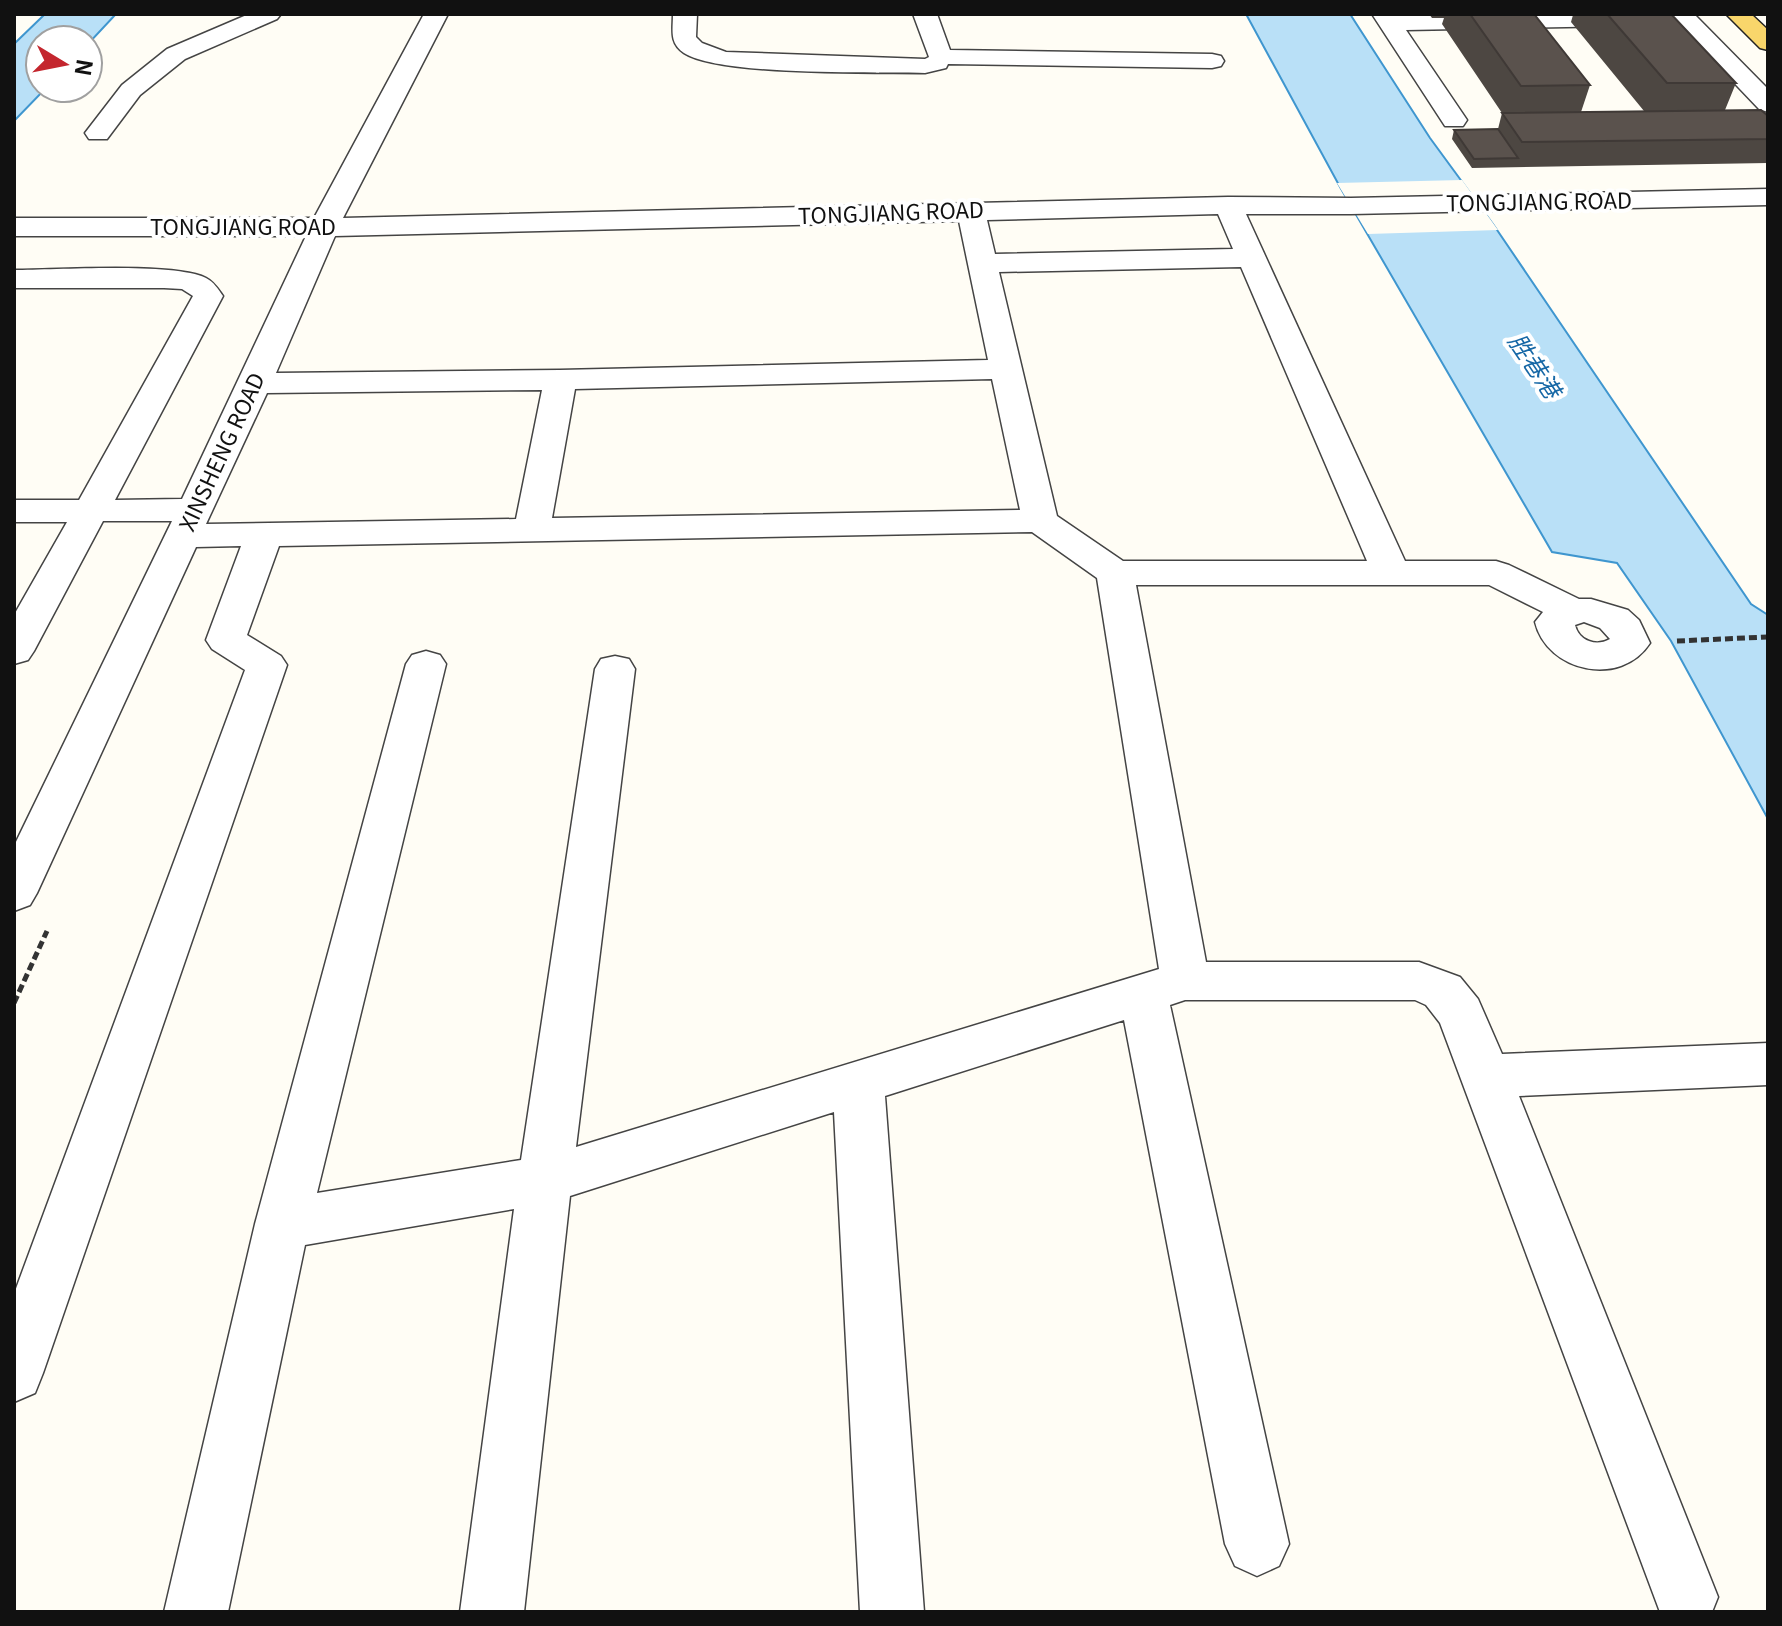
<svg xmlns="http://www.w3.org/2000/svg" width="1782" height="1626" font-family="Georgia,'Noto Sans SC',serif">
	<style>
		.water { fill: #b9e0f7; stroke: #3f96cf; stroke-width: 2 }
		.pier { fill: #fffdf5 }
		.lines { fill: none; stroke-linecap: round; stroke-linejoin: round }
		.minor-casing { stroke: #444; stroke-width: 3 }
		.major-casing { stroke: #222; stroke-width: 3 }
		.path { stroke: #333; stroke-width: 5; stroke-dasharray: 8 4; stroke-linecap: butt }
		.minor { fill: #fff; fill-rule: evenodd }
		.major { fill: #f9d66b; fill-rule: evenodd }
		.wall { fill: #4d4742 }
		.building { fill: #5a524d; stroke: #3f3936; stroke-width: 2 }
		.labels { text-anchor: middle; stroke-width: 8; stroke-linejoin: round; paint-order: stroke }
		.far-street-label { font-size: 22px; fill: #111; stroke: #fff }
		.far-water-label { font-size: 24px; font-style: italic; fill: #1768a6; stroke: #fff }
	</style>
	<rect width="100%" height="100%" fill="#fffdf5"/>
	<path class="water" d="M45 14H116L88 44V40H40V88H46L14 121V44Z
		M1246 14H1350L1430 138 1493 224 1751 604 1768 615V819L1671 641 1617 563 1552 552 1340 187Z"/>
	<path class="pier" d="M1462 180 1498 230 1368 234 1337 183Z"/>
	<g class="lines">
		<g class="minor-casing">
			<path id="minor" d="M249 14H281L277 19 185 59 140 95 107 139H89L85 133 122 85 167 49Z
				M424 14H448L343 218 1228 197 1351 198 1768 189V205L1351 214H1246L1405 561H1496L1509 565 1579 599H1591L1628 610 1639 620 1650 643C1621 688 1547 672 1535 622L1543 612 1489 585H1136L1206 962H1419L1460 977 1478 999 1502 1054 1768 1043V1085L1519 1096 1718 1597 1712 1612H1660L1440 1023 1426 1005 1415 1000H1185L1170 1005 1289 1544 1279 1566 1257 1576 1235 1566 1225 1544 1124 1020 885 1096 924 1612H860L834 1112 570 1196 524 1612H460L514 1209 305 1245 228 1612H164L255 1224 406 664 412 655 426 651 440 655 446 664 317 1193 521 1160 595 669 601 659 615 656 629 659 635 669 576 1147 1159 969 1097 578 1032 532 279 546 247 635 281 656 287 665 43 1373 35 1393 14 1402V1294L245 670 212 649 206 640 241 546 196 547 37 893 30 905 14 911V846L172 521H103L34 651 28 660 14 664V615L67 522H14V500H79L193 296 182 289 164 288H14V270C55 270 174 262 206 278 214 282 218 289 223 296L115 500 182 499 306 236H14V218H314ZM1218 214 1233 249 995 254 987 220ZM959 221 988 360 560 370 276 373 335 236ZM1241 267 1367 561H1123L1057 516 999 272ZM992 379 1020 510 552 518 575 389ZM542 390 516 519 206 524 267 393ZM1584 622 1600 628 1610 639C1596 647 1579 641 1575 625Z
				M673 14H697L696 37 702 43 726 52 925 59 929 57 913 14H937L950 50 1212 54 1221 56 1224 61 1221 66 1212 68 948 64 946 68 925 73C876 72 719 76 684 53 669 43 673 30 673 14Z
				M1372 14H1694L1768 89V112L1759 109 1679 25 1406 30 1467 120 1463 126H1445Z"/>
		</g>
		<g class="major-casing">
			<path id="major" d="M1726 14H1751L1768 30V50L1760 48Z"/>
		</g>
		<path class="path" d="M1677 641 1768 637
			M14 1003 47 931"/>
		<use href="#minor" class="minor"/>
		<use href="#major" class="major"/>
	</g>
	<path class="wall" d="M1429 14H1534L1590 85 1581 112 1644 111 1571 22 1573 15 1564 14H1671L1736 83 1725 110 1768 116V163L1472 168 1452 139 1454 130 1498 129 1502 113 1442 24 1444 18H1432Z"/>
	<path class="building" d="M1470 14H1534L1590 85 1521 86Z
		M1607 14H1671L1736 83H1667Z
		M1761 110 1768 116V139L1522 142 1502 113Z
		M1498 129 1518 158 1474 159 1454 130Z"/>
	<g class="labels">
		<g class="far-street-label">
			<text transform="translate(1539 202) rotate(-1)" y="8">TONGJIANG ROAD</text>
			<text transform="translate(891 213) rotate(-2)" y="8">TONGJIANG ROAD</text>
			<text x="243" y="235">TONGJIANG ROAD</text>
			<text transform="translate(222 452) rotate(-65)" y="8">XINSHENG ROAD</text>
		</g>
		<g class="far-water-label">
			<text transform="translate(1534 366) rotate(56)" y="8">胜巷港</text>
		</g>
	</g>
	<rect width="1782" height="1626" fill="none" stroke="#111111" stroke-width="32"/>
	<g transform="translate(64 64) rotate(100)"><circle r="38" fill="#ffffff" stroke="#a0a0a0" stroke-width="2"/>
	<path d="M0-6L14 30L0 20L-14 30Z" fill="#c4262e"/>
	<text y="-12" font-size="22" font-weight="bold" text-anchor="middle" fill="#111111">N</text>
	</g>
</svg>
